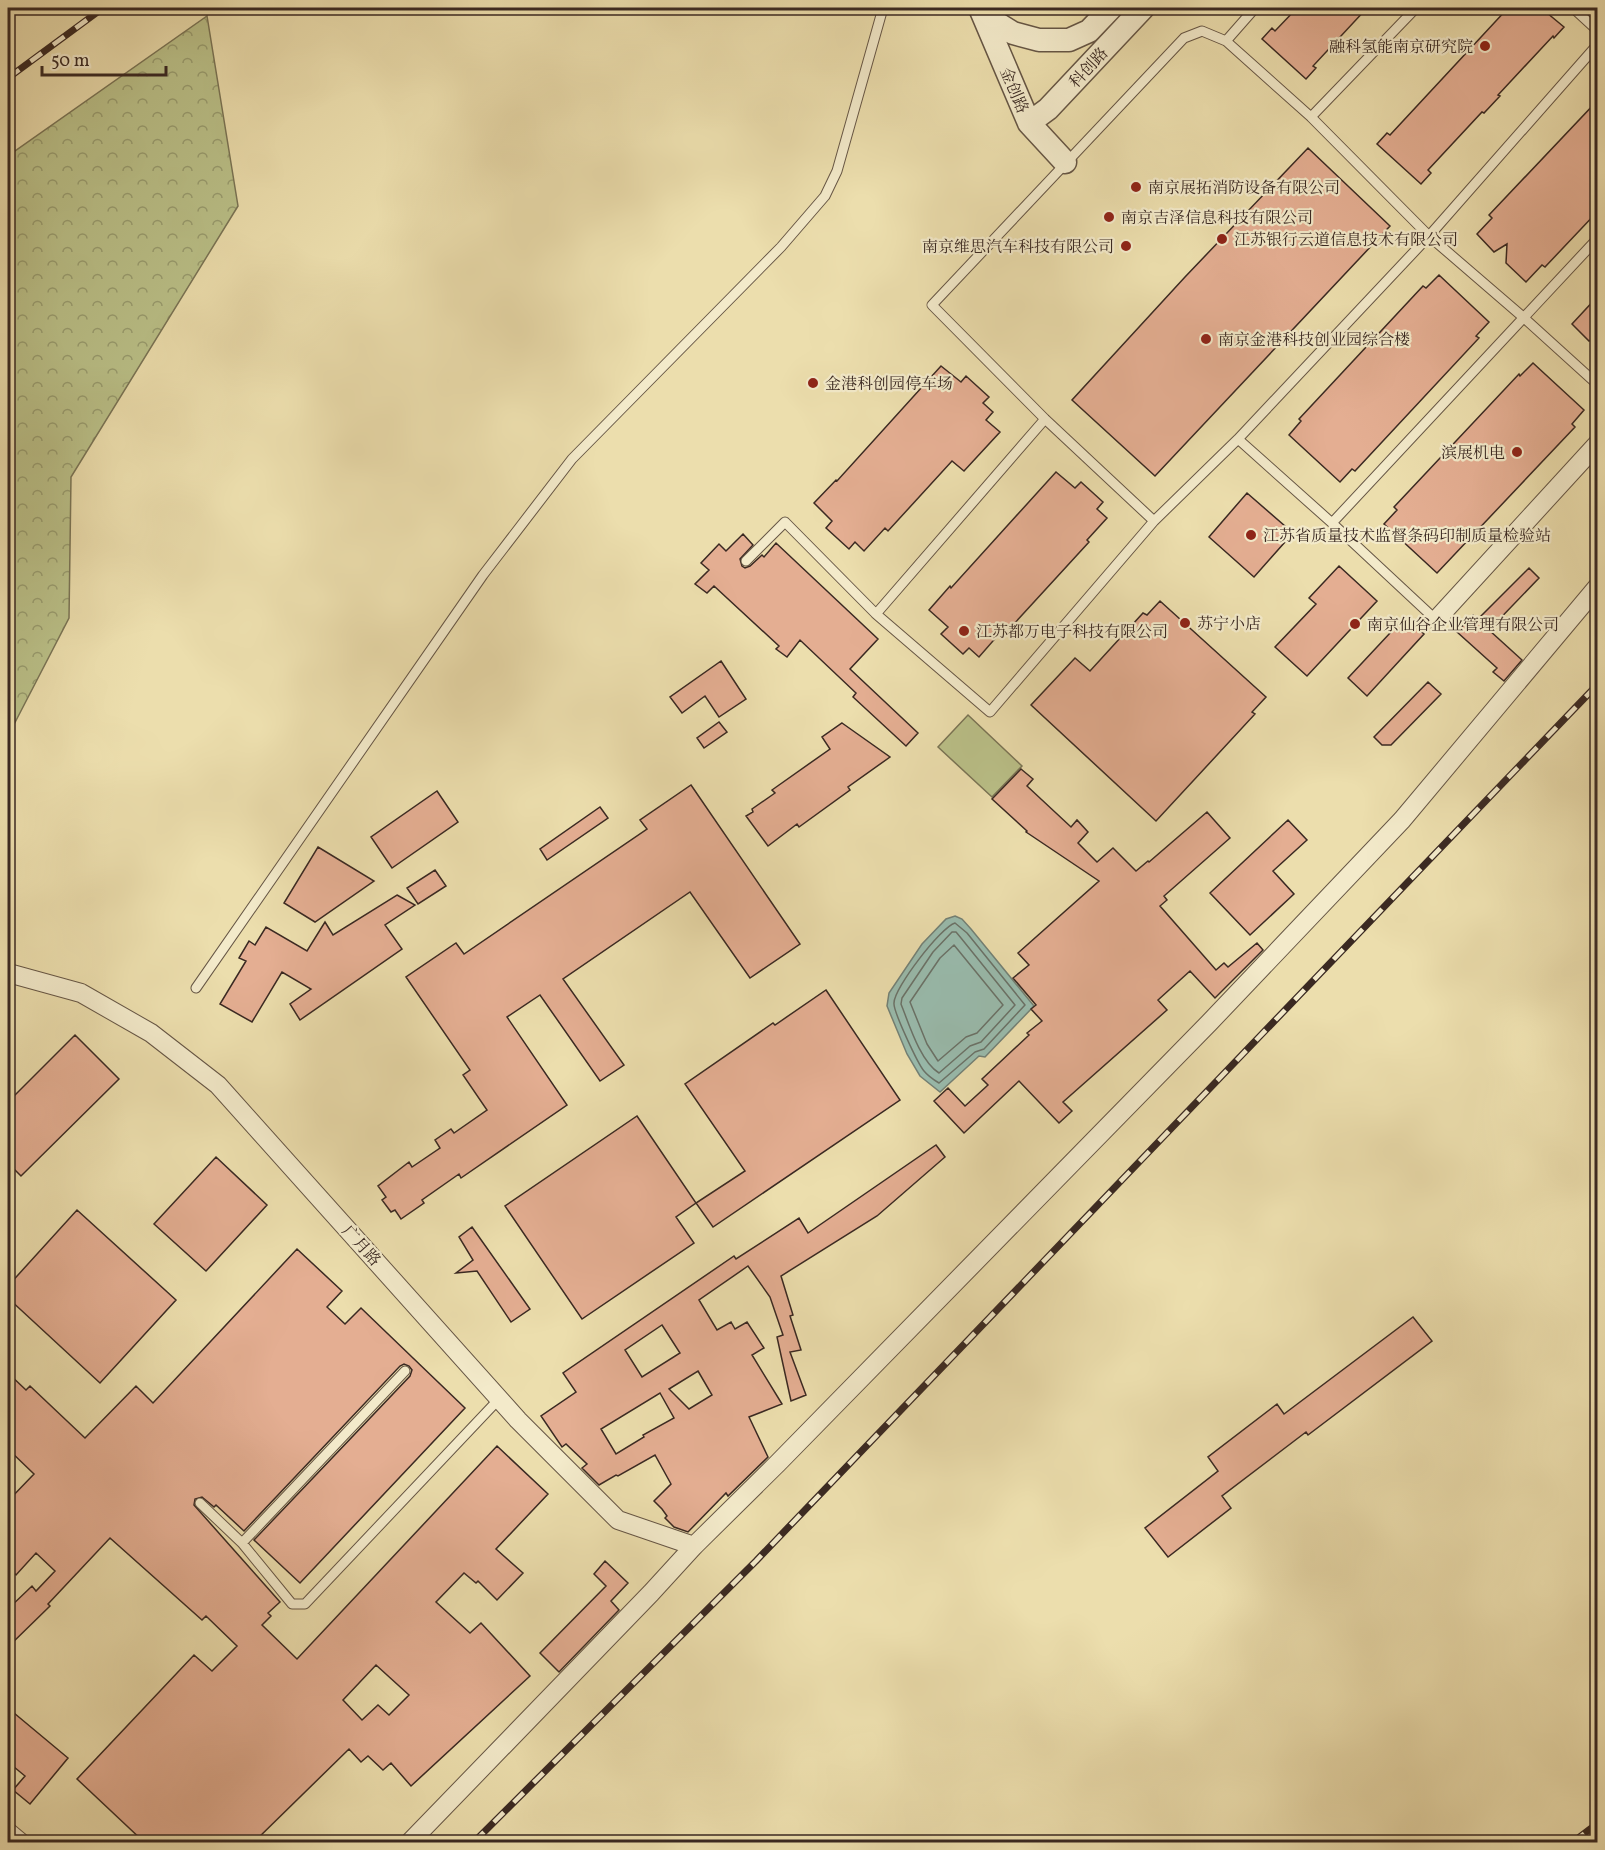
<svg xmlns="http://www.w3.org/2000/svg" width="1605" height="1850" font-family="Vollkorn,'Noto Serif SC',serif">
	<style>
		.forest { fill: url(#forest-crowns); stroke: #7a7455; stroke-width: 1.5 }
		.park { fill: #bac088; stroke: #7a7455; stroke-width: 1.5 }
		.water { fill: #99bcae; stroke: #738176; stroke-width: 1.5 }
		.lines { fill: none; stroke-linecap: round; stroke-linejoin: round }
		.shore { stroke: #6a7268; stroke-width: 1.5 }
		.building { fill: #e4ae92; stroke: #3a2922; stroke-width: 1.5; fill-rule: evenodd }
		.service-casing { stroke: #665645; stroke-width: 11 }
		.minor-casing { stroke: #665645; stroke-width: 20 }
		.tertiary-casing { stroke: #665645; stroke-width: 25 }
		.service { stroke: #f3eaca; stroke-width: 9 }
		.minor { stroke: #f3eaca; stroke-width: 18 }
		.tertiary { stroke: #f3eaca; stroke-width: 22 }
		.rail-casing { stroke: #3a2922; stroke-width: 7 }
		.rail { stroke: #f3eaca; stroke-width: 4.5; stroke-dasharray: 14; stroke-linecap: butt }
		.poi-dot { fill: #8f2418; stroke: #f3eaca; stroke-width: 2 }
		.labels { text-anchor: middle; stroke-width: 4.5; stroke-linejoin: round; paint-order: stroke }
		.poi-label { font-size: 16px; fill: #3a2922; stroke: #f3eaca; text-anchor: start }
		.street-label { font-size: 16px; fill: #3a2922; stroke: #f3eaca }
	</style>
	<defs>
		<pattern id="forest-crowns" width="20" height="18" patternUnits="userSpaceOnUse" patternTransform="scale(1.5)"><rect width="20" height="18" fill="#bac088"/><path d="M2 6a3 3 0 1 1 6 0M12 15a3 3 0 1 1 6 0" fill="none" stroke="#989c6f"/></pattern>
	</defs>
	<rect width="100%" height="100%" fill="#ecdead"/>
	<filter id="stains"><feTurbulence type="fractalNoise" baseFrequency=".00333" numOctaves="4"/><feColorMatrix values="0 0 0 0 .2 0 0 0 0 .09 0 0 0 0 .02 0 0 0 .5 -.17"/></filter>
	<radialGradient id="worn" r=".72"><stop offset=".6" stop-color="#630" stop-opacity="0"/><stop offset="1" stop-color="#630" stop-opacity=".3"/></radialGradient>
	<path class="forest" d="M207 16 238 206 71 477 69 618 8 736V156Z"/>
	<path class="park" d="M968 715 1022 766 992 797 938 747Z"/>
	<path class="water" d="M955 916 962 919 971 929 1034 1006 985 1057 979 1056 940 1092 920 1076 907 1054 887 1006 889 993 922 944 946 919Z"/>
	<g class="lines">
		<path class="shore" d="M955 923 967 933 1025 1005 984 1049 975 1052 939 1083C934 1080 928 1076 924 1071 918 1064 893 1011 894 1003 894 988 941 927 955 923Z
			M952 932H956L961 938 1015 1005 981 1042 970 1046 939 1073C920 1061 909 1024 901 1004L902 998 933 952Z
			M954 945 1003 1005 977 1033 966 1037 938 1061 927 1044 910 1002 940 958Z"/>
	</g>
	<path class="building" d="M1297 8H1367L1313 66 1316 68 1306 79 1262 39 1272 28 1275 31Z
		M1508 8H1541L1564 27 1554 38 1553 36 1498 95 1500 96 1484 113 1482 112 1428 170 1431 173 1421 184 1377 144 1387 133 1390 135Z
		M1598 100V211L1545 267 1542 265 1526 282 1506 263 1507 244 1494 252 1477 234 1492 218 1489 215Z
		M1308 148 1390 226 1155 476 1072 400 1185 277Z
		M1439 275 1489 322 1476 336 1479 338 1355 471 1352 469 1340 482 1289 435 1301 421 1299 419 1423 286 1426 288Z
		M1598 296V346L1591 340 1589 341 1572 324Z
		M1533 363 1584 410 1572 424 1575 427 1437 573 1384 524 1397 510 1394 507 1519 374 1520 376Z
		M941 366 961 382 966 376 989 397 983 403 993 412 986 420 1000 432 964 471 952 461 888 531 885 528 864 551 855 542 849 549 826 528 832 521 814 503 836 480 837 481Z
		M1056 472 1075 488 1081 482 1103 502 1097 509 1107 518 1087 540 1089 542 1002 637 999 634 979 657 969 648 963 654 941 634 948 627 929 610 950 586 951 588Z
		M1247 493 1293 533 1254 577 1209 537Z
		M743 534 753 545 740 559 742 566 745 568 750 566 762 555 764 557 776 543 878 639 850 669 918 733 906 746 853 697 856 693 800 640 787 657 776 649 779 646 714 586 707 593 695 584 709 570 701 563 719 544 726 551Z
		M1339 566 1377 601 1307 676 1275 647 1316 604 1309 598Z
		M1529 568 1539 578 1489 630 1522 660 1504 681 1493 672 1497 668 1457 632 1473 615 1478 619Z
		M1160 601 1266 697 1252 712 1255 714 1156 821 1031 705 1075 658 1090 671 1143 613 1147 615Z
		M1405 617 1424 634 1367 696 1348 678Z
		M721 661 746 699 719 717 705 696 682 713 670 697Z
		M1428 682 1441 694 1391 745H1382L1374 737Z
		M719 722 727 732 704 748 697 738Z
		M842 723 890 757 848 787 850 790 799 827 797 824 768 846 746 816 753 812 752 809 775 793 772 790 830 749 822 737Z
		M1021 769 1033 779 1027 786 1071 827 1077 820 1088 832 1078 843 1097 862 1113 848 1136 871 1148 861 1149 862 1207 812 1230 838 1164 896 1167 900 1160 906 1216 970 1224 963 1228 967 1257 943 1263 950 1215 998 1190 971 1158 1000 1167 1010 1063 1102 1072 1111 1059 1123 1019 1081 964 1133 934 1101 948 1088 965 1106 988 1085 982 1079 1029 1035 1027 1033 1042 1021 1031 1009 1036 1005 1013 978 1029 965 1018 953 1099 881 1026 832 1027 831 992 799Z
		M691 785 800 944 750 978 690 892 563 979 624 1065 600 1081 540 995 507 1017 567 1105 461 1178 459 1174 422 1200 424 1203 401 1219 395 1210 391 1212 382 1200 386 1197 378 1186 409 1162 412 1167 440 1148 435 1140 451 1129 454 1133 487 1110 463 1075 470 1070 406 977 456 943 464 954 647 829 640 820Z
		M437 791 458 822 392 868 371 837Z
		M600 807 608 818 547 860 540 849Z
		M1288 820 1307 840 1273 871 1294 894 1250 935 1210 893Z
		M318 847 374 881 315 922 284 903Z
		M435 870 446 886 418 904 407 888Z
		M397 895 415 905 385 925 402 949 300 1020 290 1004 311 989 282 972 252 1022 220 1004 246 961 239 958 249 941 255 945 266 927 307 951 325 922 333 935Z
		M826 990 900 1100 713 1227 696 1203 745 1171 685 1084 773 1023 775 1025Z
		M75 1035 119 1079 21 1176 8 1163V1102Z
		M637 1116 696 1203 676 1217 694 1243 582 1319 505 1206Z
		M936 1145 945 1157 877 1216 781 1276 793 1315 790 1316 801 1350 790 1352 806 1395 791 1401 777 1337 783 1335 770 1297 748 1266 699 1300 717 1330 731 1322 735 1329 747 1322 764 1348 752 1355 782 1404 749 1417 768 1457 728 1496 726 1493 688 1532 674 1527 665 1518 667 1516 662 1509 654 1501 671 1484 655 1455 618 1476 616 1475 599 1485 582 1468 587 1464 566 1444 562 1447 541 1416 576 1392 563 1373 734 1256 736 1259 799 1218 808 1233ZM662 1325 680 1353 642 1377 625 1350ZM698 1371 712 1395 689 1409 669 1389ZM660 1393 674 1418 643 1435 644 1437 616 1454 601 1429Z
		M216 1157 267 1205 206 1271 154 1224Z
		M77 1210 176 1300 100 1383 8 1298V1286Z
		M472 1227 530 1309 511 1322 477 1271 456 1273 473 1260 459 1237Z
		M297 1249 342 1291 327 1307 345 1324 361 1308 465 1408 300 1583 254 1540 410 1376 412 1370 409 1366 404 1364 400 1366 244 1531 216 1505 214 1507 202 1497 195 1499 194 1505 280 1602 268 1613 271 1616 262 1625 297 1659 497 1446 548 1494 496 1549 523 1573 497 1600 478 1581 476 1583 464 1573 436 1602 470 1633 481 1623 530 1676 411 1786 391 1763 383 1770 368 1756 361 1762 349 1749 254 1842H144L77 1779 194 1655 212 1671 237 1646 206 1616 202 1620 110 1538 48 1604 50 1606 8 1647V1609L32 1586 36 1591 55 1571 36 1553 16 1575 8 1567V1501L34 1474 8 1449V1373L26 1390 30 1386 85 1438 136 1386 153 1403ZM376 1665 409 1695 389 1715 378 1705 362 1720 343 1700Z
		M1413 1317 1432 1341 1308 1435 1306 1432 1222 1496 1231 1508 1168 1557 1145 1528 1218 1471 1208 1457 1277 1404 1284 1414Z
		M605 1561 628 1583 611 1601 619 1610 559 1672 540 1653 606 1586 594 1574Z
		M8 1708 68 1758 30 1804 13 1790 25 1776 8 1762Z"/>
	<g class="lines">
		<g class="service-casing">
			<path id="service" d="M1573 8 1598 31
				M1226 41 1311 117 1429 236 1523 317 1598 385
				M1311 117 1416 8
				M1238 439 1332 523 1436 620
				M1154 521 1045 419 932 305 1184 38 1202 31 1226 41 1255 8
				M1332 523 1598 238
				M746 561 785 522 876 614 990 712 1154 521 1238 439 1429 236 1598 44
				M876 614 1045 419
				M196 988 483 575 572 459 781 247 825 196 837 171 883 8
				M200 1503 242 1543 292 1604H305L499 1399
				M242 1543 405 1371"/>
		</g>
		<g class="minor-casing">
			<path id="minor" d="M1436 620 1598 443
				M8 974H12L81 993 151 1033 218 1085 518 1420 618 1520 694 1546
				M8 1832 20 1842
				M410 1842 651 1593 694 1546 778 1463 1209 1023 1402 820 1598 586"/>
		</g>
		<g class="tertiary-casing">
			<path id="tertiary" d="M980 8 1029 123 1065 162
				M984 15 1013 33 1039 40H1069L1089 31 1111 8
				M1029 123 1048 109 1143 8"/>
		</g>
		<use href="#service" class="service"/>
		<use href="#minor" class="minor"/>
		<use href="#tertiary" class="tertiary"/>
		<g class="rail-casing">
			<path id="rail" d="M8 78 103 8
				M474 1842 756 1561 1598 684
				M1573 1842 1598 1823"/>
		</g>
		<use href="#rail" class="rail"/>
	</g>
	<g class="poi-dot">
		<circle cx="1485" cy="46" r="6"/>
		<circle cx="1136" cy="187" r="6"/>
		<circle cx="1109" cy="217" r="6"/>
		<circle cx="1222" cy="239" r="6"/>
		<circle cx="1126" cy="246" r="6"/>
		<circle cx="1206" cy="339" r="6"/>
		<circle cx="813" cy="383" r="6"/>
		<circle cx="1517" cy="452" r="6"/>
		<circle cx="1251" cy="535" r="6"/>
		<circle cx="1185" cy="623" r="6"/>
		<circle cx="1355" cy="624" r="6"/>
		<circle cx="964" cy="631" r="6"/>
	</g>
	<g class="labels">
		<g class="poi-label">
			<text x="1473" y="52" text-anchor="end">融科氢能南京研究院</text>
			<text x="1148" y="193">南京展拓消防设备有限公司</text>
			<text x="1121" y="223">南京吉泽信息科技有限公司</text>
			<text x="1234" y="245">江苏银行云道信息技术有限公司</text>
			<text x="1114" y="252" text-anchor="end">南京维思汽车科技有限公司</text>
			<text x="1218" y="345">南京金港科技创业园综合楼</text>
			<text x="825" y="389">金港科创园停车场</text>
			<text x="1505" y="458" text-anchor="end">滨展机电</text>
			<text x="1263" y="541">江苏省质量技术监督条码印制质量检验站</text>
			<text x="1197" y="629">苏宁小店</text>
			<text x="1367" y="630">南京仙谷企业管理有限公司</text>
			<text x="976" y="637">江苏都万电子科技有限公司</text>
		</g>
		<g class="street-label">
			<text transform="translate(1088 67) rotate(-47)" y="6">科创路</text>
			<text transform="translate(1015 90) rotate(67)" y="6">金创路</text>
			<text transform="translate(362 1245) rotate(48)" y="6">广月路</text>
		</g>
	</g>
	<rect width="1605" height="1850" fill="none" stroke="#ecdead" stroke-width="30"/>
	<rect x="9" y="9" width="1587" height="1832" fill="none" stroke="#3a2922" stroke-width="3"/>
	<rect x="15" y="15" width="1575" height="1820" fill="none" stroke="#3a2922" stroke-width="1.5"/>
	<path d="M42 66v9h124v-9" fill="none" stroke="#3a2922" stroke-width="3"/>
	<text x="51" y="66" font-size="18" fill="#3a2922" stroke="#f3eaca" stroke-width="4.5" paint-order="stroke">50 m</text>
	<rect width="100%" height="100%" filter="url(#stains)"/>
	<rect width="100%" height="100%" fill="url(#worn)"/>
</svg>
